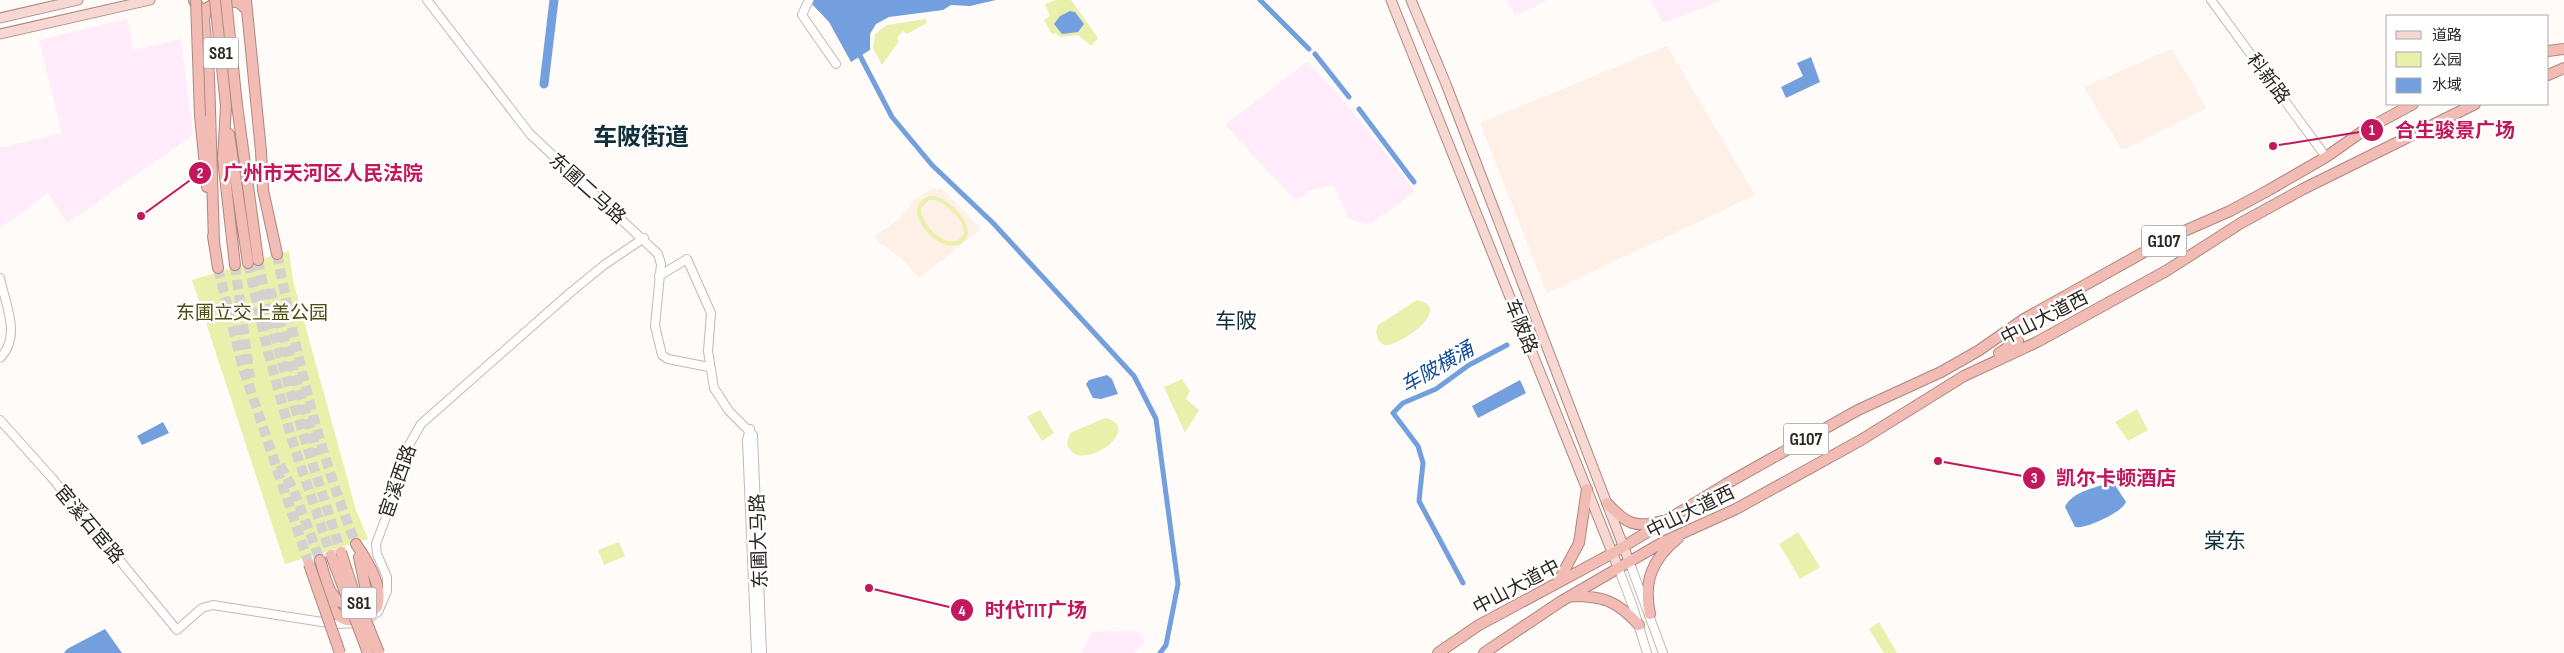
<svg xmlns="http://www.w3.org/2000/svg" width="2564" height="653" font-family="'Sofia Sans Condensed','Noto Sans SC',sans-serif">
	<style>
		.commercial { fill: #ffebfa }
		.built { fill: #fef0e7 }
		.green { fill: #e8f0ab; fill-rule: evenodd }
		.water { fill: #749fdf }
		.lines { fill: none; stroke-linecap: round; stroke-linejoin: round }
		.canal { stroke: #749fdf; stroke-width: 5 }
		.river { stroke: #749fdf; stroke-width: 9 }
		.highway-tunnel { stroke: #d4d1ce; stroke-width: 10; stroke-dasharray: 10 5; stroke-linecap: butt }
		.secondary-casing { stroke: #c6b7ae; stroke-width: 10 }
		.primary-casing { stroke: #ad8882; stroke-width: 11 }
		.highway-casing { stroke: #ad8882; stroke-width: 12 }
		.secondary { stroke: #fff; stroke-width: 8 }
		.primary { stroke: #f7d7d2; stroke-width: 9 }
		.highway { stroke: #f2bcb4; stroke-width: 10 }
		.highway-bridge-casing { stroke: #ad8882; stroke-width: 12; stroke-linecap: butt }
		.highway-bridge { stroke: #f2bcb4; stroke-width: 10 }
		.labels { text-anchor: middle; stroke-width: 5; stroke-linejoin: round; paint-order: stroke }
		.shield { fill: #fff; stroke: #6c6866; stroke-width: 1 }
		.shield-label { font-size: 18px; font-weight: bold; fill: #2d2724 }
		.street-label { font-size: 19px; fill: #2d2724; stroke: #fff }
		.park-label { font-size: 19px; fill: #494e11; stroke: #fff }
		.water-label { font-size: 20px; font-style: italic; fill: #144b96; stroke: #fff }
		.quarter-label { font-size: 21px; fill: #112e39; stroke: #fff }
		.district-label { font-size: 24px; font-weight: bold; fill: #112e39; stroke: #fff }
		.leader { fill: none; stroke: #c2185b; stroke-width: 2 }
		.callout-dot { fill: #c2185b; stroke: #fff; stroke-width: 2 }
		.mark-label { font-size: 15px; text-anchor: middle; font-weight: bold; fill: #fff }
		.callout-label { font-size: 20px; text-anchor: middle; font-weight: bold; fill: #c2185b; stroke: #fff; stroke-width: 5; stroke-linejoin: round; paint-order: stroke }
	</style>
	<rect width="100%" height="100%" fill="#fefbf9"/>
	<path class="commercial" d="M1507 0H1547L1515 16Z
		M1651 0H1722L1663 23Z
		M127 19 134 50 181 39 193 135 67 223 48 193 0 228V148L62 133 39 40Z
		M1307 62 1345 102 1415 191 1372 223 1367 224 1348 218 1334 185 1306 191 1307 195 1294 199 1225 125Z
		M1125 631 1139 632 1145 642 1134 653H1081L1093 632Z"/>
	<path class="built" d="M1667 46 1755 195 1547 293 1480 123Z
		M2172 49 2206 108 2122 150 2084 87Z
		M934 187 936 190 940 187 981 229 919 278 902 259 873 237 901 218 900 215 911 207 908 204Z"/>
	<path class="green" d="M1056 0H1071L1098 38 1091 46 1078 35 1060 37 1056 33 1052 34 1044 20 1050 16 1045 4Z
		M926 19 927 23 907 34 903 31 897 38 899 41 882 65 873 48 875 34 887 25Z
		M930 196C945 195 969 218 968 234 953 271 891 209 930 196ZM929 200C942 198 965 220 964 233 953 257 919 224 921 208Z
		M289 251 293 281 356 510 368 539 285 564 192 280Z
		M1417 300C1455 307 1400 347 1384 345L1379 341 1376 332 1378 325Z
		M1182 379 1190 391 1186 399 1199 410 1185 433 1164 387Z
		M2137 409 2148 430 2128 441 2115 422Z
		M1040 410 1054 433 1042 441 1027 417Z
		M1105 418C1147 427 1078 478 1067 444L1070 433Z
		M1798 532 1820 567 1800 579 1779 544Z
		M619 542 625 556 604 565 598 550Z
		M1879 622 1897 653H1884L1869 629Z"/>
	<path class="water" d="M808 0H996L970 6 951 5 943 10 889 17 876 24 870 34V50L851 62 829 22Z
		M1070 11 1075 12 1084 24 1078 32 1062 34 1054 24 1060 16Z
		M1811 57 1820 82 1786 98 1781 87 1803 76 1797 63Z
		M1107 375 1112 379 1118 394 1101 399 1093 398 1086 384 1089 380Z
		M1520 380 1526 393 1478 418 1472 406Z
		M163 422 169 433 142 445 137 436Z
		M2113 482 2126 502C2123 512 2084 530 2075 527L2065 507C2072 491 2098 487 2113 482Z
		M105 629 122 653H64L67 649Z"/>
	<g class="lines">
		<path class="canal" d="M1260 0 1309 49
			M857 50 892 117 932 165 993 223 1134 376 1156 419 1178 584 1166 645 1160 653
			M1315 54 1349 97
			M1359 109 1414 182
			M1463 583 1419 501 1423 463 1418 446 1393 413 1403 403 1436 389 1469 365 1507 345"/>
		<path class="river" d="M544 84 554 0"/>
		<path class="highway-tunnel" d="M277 254C296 352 318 451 356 544
			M258 260C277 360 310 455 341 552
			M248 263 268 352 292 440 331 555
			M235 265 250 378
			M218 268 242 365 309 564
			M270 289 318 455
			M280 465 294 491 320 560"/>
		<g class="secondary-casing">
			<path id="secondary" d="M427 0 530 134 658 254 661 264 655 326 662 355 668 359 709 367
				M809 0 802 15 836 64
				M2211 0 2326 157
				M659 276 687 259 711 313 708 351 714 388 729 411 753 435 762 653
				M0 278C5 304 22 336 0 358
				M0 420 52 478 177 630 202 608 213 605 335 624 362 623 378 612 387 591V577L377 554 376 544 403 471 409 445 421 424 571 292 604 265 644 238
				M750 429 747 440 756 653
				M1629 561 1663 653
				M1618 567 1633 607 1647 653"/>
		</g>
		<g class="primary-casing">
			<path id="primary" d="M1391 0 1618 567
				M1411 0 1446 84 1629 561
				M0 18 78 0
				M0 34 150 0"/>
		</g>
		<g class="highway-casing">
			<path id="highway" d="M246 0 261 151 263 190 277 254
				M194 1 201 9 204 19 209 76 214 242
				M204 19 207 8 219 1 238 2 246 9
				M2548 51 2564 49
				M2548 75 2564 68
				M237 105 258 260
				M226 106 223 159 235 265
				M200 116 207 187
				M229 134 248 263
				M213 236 218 268
				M1999 353 2018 341 2015 334 2005 332
				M1607 503C1625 523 1635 529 1662 521
				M320 560C326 578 328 603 351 605L362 600 366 590 359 557
				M1558 582 1579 543 1587 489
				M327 584C329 619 349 633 377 607 384 587 367 560 356 544
				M1571 596C1604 596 1617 601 1639 625
				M1650 614C1643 582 1652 559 1678 538
				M1438 653 1479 625 1613 553 1726 484 1858 410 1941 372 1978 351 2024 319 2173 236 2230 211 2269 190 2326 157 2363 131 2413 104
				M1484 653 1560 602 1665 541 1736 509 1861 440 1964 376 2037 342 2166 271 2241 223 2303 189 2475 104"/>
		</g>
		<use href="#secondary" class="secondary"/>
		<use href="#primary" class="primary"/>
		<use href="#highway" class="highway"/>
		<g class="highway-bridge-casing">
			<path id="highway-bridge" d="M196 0 200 116
				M215 0 226 106
				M226 0 237 105
				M341 552 352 586 379 653
				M331 555 368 653
				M309 564 340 653"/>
		</g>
		<use href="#highway-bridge" class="highway-bridge"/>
	</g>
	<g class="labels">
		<g class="shield">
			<rect x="203.5" y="37.5" width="35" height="31" rx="4"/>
			<rect x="2141.5" y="225.5" width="45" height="31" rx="4"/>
			<rect x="1783.5" y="423.5" width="45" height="31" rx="4"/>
			<rect x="341.5" y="587.5" width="35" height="31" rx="4"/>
		</g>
		<g class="shield-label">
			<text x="221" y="59">S81</text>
			<text x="2164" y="247">G107</text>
			<text x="1806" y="445">G107</text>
			<text x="359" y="609">S81</text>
		</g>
		<g class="street-label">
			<text transform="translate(2269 78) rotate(53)" y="7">科新路</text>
			<text transform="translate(588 188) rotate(42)" y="7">东圃二马路</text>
			<text transform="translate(2044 317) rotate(-27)" y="7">中山大道西</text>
			<text transform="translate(1522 326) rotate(68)" y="7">车陂路</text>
			<text transform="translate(397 481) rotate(-71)" y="7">宦溪西路</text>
			<text transform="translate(1690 511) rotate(-26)" y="7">中山大道西</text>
			<text transform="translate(90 524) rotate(50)" y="7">宦溪石宦路</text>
			<text transform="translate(758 541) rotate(-92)" y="7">东圃大马路</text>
			<text transform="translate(1516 586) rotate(-28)" y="7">中山大道中</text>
		</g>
		<g class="park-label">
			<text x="252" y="319">东圃立交上盖公园</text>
		</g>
		<g class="water-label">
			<text transform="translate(1437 367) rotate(-30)" y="7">车陂横涌</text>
		</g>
		<g class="quarter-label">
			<text x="1236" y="328">车陂</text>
			<text x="2225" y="548">棠东</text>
		</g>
		<g class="district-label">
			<text x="641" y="145">车陂街道</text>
		</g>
	</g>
	<path class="leader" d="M2273 146L2372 130M141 216L200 173M1938 461L2034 478M869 588L962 610"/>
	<g class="callout-dot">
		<circle cx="2273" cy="146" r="5"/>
		<circle cx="141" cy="216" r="5"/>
		<circle cx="1938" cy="461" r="5"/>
		<circle cx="869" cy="588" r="5"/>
		<circle cx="2372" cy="130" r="12"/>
		<circle cx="200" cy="173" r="12"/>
		<circle cx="2034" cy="478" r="12"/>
		<circle cx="962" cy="610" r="12"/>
	</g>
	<g class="mark-label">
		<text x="2372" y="135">1</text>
		<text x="200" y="178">2</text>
		<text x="2034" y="483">3</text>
		<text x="962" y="616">4</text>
	</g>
	<g class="callout-label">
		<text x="2455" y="137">合生骏景广场</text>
		<text x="323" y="180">广州市天河区人民法院</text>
		<text x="2116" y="485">凯尔卡顿酒店</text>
		<text x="1036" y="617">时代TIT广场</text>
	</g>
	<rect x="2386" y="15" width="162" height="90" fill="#ffffff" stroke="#aba9a7"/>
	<rect x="2396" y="31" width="25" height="8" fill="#f7d7d2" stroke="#aba9a7"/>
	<text x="2432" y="40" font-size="15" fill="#2d2724">道路</text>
	<rect x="2396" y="52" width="25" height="15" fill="#e8f0ab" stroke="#aba9a7"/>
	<text x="2432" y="65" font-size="15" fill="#2d2724">公园</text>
	<rect x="2396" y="78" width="25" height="15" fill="#749fdf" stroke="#aba9a7"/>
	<text x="2432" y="90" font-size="15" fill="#2d2724">水域</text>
</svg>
